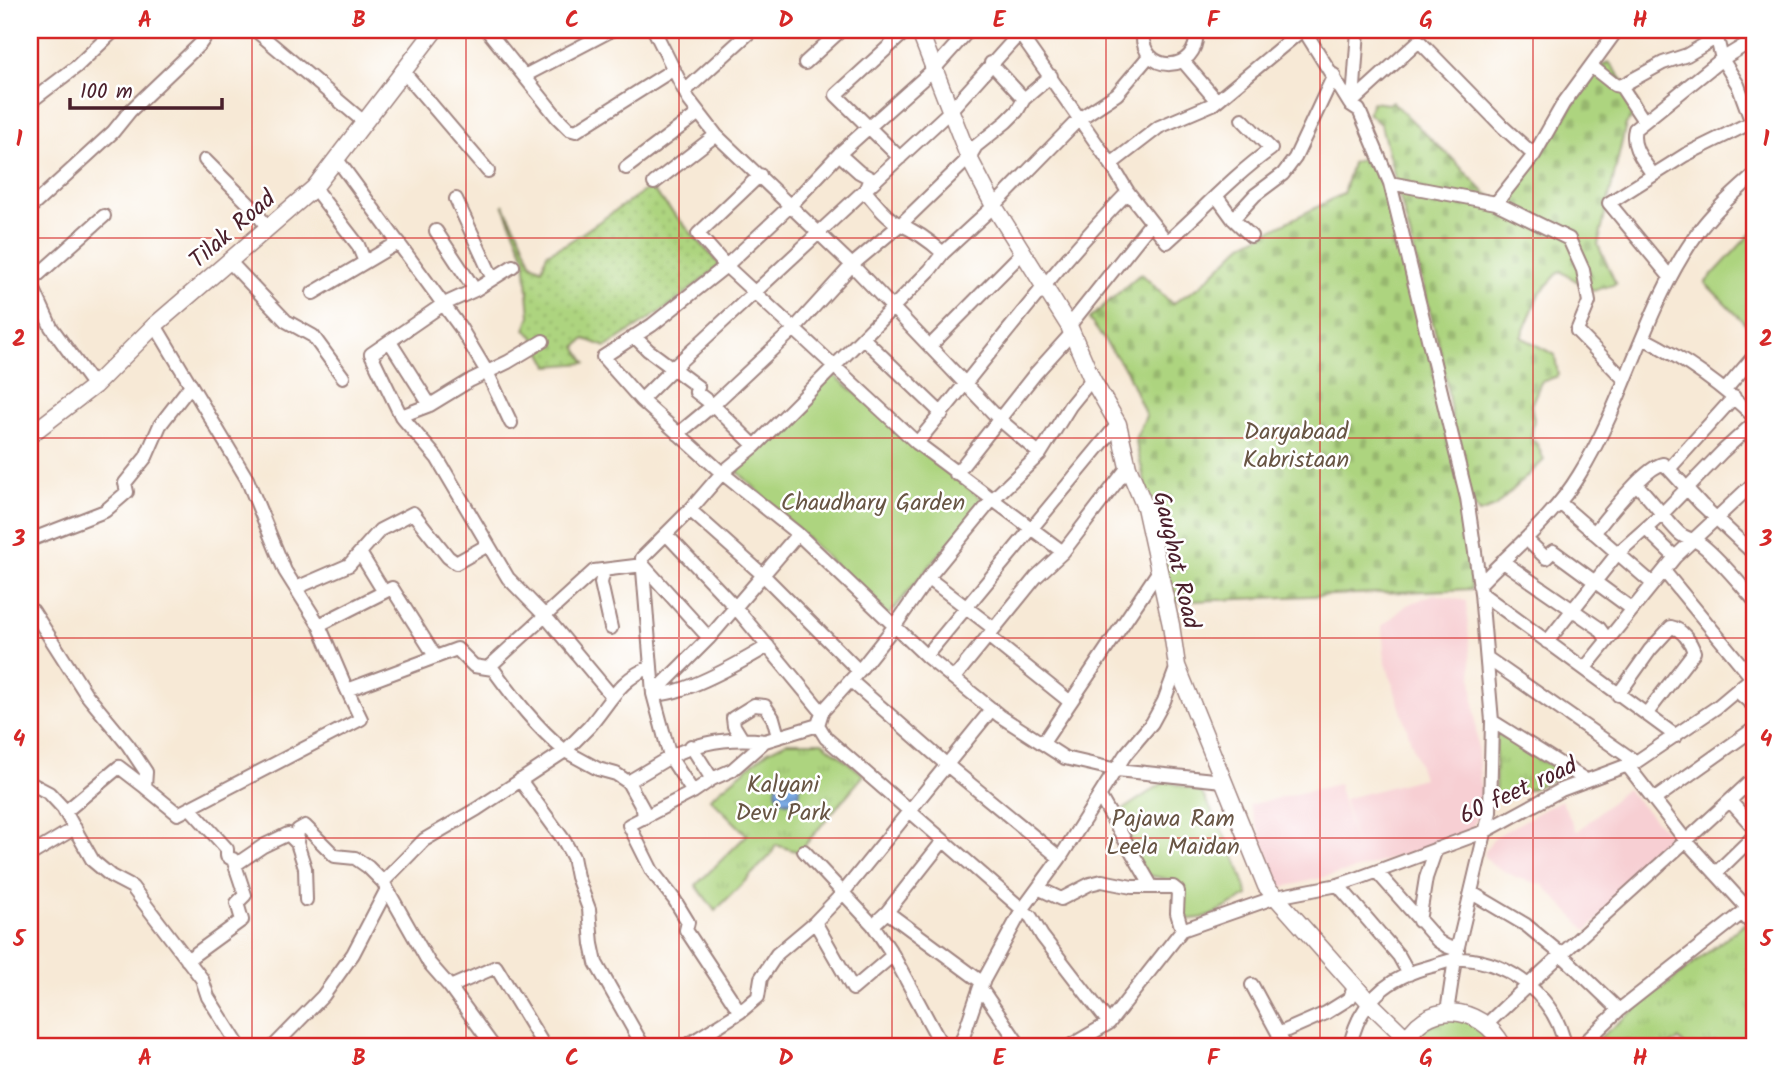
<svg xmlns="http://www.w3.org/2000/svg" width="1785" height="1076" font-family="Kalam,sans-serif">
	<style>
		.built { fill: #f7cfd3 }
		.grass { fill: url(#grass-dots); stroke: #7c7a55; stroke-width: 2 }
		.cemetery { fill: url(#cemetery-stones); stroke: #7c7a55; stroke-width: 2 }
		.park { fill: url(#park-tufts); stroke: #7c7a55; stroke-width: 2 }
		.garden { fill: #add47f; stroke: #7c7a55; stroke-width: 2 }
		.water { fill: url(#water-rules); stroke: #626588; stroke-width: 2 }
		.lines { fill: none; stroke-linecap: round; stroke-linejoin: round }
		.minor-casing { stroke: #a08480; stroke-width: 16 }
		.major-casing { stroke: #a08480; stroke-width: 19 }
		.minor { stroke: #fff; stroke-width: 12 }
		.major { stroke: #fff; stroke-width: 16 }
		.grid { fill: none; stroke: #d62828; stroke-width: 2; stroke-opacity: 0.55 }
		.labels { text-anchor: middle; stroke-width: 5; stroke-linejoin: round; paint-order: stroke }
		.street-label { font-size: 24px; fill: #4a1f2b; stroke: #fff }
		.park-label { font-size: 24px; fill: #685544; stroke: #fff }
		.neatline { fill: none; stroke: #d62828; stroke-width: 2.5 }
		.grid-label { font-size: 23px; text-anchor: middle; font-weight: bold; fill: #d62828 }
	</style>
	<defs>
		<pattern id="grass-dots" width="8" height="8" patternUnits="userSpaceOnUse" patternTransform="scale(1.75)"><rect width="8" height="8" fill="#add47f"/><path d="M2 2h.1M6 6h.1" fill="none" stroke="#96b66e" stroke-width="1.8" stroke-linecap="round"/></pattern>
		<pattern id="cemetery-stones" width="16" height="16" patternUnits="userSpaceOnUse" patternTransform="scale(1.75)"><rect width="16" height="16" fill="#add47f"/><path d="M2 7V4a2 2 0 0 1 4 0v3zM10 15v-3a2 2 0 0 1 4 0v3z" fill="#96b66e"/></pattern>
		<pattern id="park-tufts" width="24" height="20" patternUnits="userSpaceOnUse" patternTransform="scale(1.75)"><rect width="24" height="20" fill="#add47f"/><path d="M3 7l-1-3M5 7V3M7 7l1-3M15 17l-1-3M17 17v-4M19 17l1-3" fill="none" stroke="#96b66e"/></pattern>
		<pattern id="water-rules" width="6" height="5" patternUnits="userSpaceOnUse" patternTransform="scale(1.75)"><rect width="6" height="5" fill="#7babe5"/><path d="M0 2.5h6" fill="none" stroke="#678bba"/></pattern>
	</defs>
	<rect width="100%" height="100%" fill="#fff"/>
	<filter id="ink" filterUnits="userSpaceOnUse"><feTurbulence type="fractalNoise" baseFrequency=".0143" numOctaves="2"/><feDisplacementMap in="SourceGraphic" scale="14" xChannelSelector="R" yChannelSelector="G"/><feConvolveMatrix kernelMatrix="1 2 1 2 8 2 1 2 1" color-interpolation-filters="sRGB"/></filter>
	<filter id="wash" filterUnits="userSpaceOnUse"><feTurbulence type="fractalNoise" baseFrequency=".00686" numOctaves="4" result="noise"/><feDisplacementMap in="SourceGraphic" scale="28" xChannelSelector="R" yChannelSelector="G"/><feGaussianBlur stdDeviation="1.57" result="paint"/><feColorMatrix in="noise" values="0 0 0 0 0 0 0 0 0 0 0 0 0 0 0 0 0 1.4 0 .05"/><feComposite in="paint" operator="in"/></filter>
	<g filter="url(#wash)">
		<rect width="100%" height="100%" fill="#f7e9d6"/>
		<path class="built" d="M1434 594 1466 601 1482 804 1475 823 1462 837 1362 868 1280 888 1249 805 1338 784 1359 856 1344 799 1423 778 1385 661 1382 626 1407 605Z
			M1626 789 1673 839 1587 931 1543 885 1518 878 1492 865 1486 858 1484 853 1495 837 1561 800 1577 832Z"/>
		<path class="grass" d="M650 187 720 265 674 303 606 347 585 339 576 347 586 363 549 366 533 336 525 330 530 316 525 257 503 204 521 237 532 264 542 269 547 253 566 244Z"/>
		<path class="cemetery" d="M1609 62 1626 84 1641 109 1626 124 1598 245 1616 284 1593 291 1560 271 1539 294 1521 337 1555 355 1558 376 1541 382 1531 405 1534 419 1531 438 1537 444 1544 460 1495 507 1479 513 1472 503 1455 437 1442 357 1381 125 1368 113 1372 102 1388 104 1392 101 1442 150 1449 155 1485 193 1502 202 1542 154 1598 66Z
			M1362 159 1393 185 1467 522 1471 589 1172 602 1135 439 1146 416 1126 370 1089 319 1141 273 1172 304 1200 286 1243 244 1343 194 1352 163Z"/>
		<path class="park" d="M1496 733 1553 767V780L1503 800 1495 796Z
			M787 742H822L864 775 799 852 776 845 770 856 715 911 696 885 747 835 710 798 768 751Z
			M1745 923 1755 938V1046H1685L1679 1039 1669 1046H1589Z
			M1455 1017 1478 1024 1497 1046H1410C1419 1026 1435 1022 1455 1017Z"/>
		<path class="garden" d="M1755 229V333L1705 283Z
			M833 374 984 501 888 616 737 471Z
			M1166 781 1201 792C1220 825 1238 858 1248 896L1208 917 1183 920 1180 915 1178 881 1147 875 1113 816Z"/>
		<path class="water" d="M776 790a12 12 0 1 1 24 0a12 12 0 1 1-24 0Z"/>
	</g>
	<g filter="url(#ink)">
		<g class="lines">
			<g class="minor-casing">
				<path id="minor" d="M255 30 364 122
					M487 30 557 117 569 129 576 131 674 69
					M654 30 689 100 716 135 852 265 999 419 1040 454
					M1017 30 1111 164 1128 192 1167 242C1202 211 1233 176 1271 149L1242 119
					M1143 30C1138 76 1201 75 1196 30
					M1304 30 1350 104 1359 110 1390 183 1467 498 1481 593 1492 721 1490 812 1455 959 1447 1012
					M1715 30 1722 59 1738 85 1752 123
					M1149 56 1117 94 1079 119 994 206 943 253 930 270 755 446 722 473 798 534 926 656 1000 716 1065 758 1117 770 1223 781
					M1183 61 1216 100
					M805 63 841 30
					M991 63 1024 99
					M1591 66 1615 85 1621 86 1663 63 1687 55 1717 37
					M402 70 488 171
					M526 75 612 30
					M1621 86 1644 121
					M685 91 752 30
					M30 102 76 67 115 30
					M1350 103 1354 87 1358 30
					M1350 104 1419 41 1503 127 1534 155
					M839 154 859 172 870 178 865 191C874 201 885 217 897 223 914 230 929 240 943 253
					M336 158 460 327 487 372 511 423
					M900 158 836 95 907 30
					M205 160 251 206 268 228
					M1111 164 1159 127 1213 104 1302 30
					M626 168 699 113
					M760 175 698 234 726 266 917 443 1063 552
					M1653 175C1644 161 1630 147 1635 129L1722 59 1755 39
					M654 183 716 135
					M1390 183 1496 203 1569 239 1583 270 1589 302 1577 331 1625 380
					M314 188 358 245 365 262
					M1217 197 1233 219 1251 236
					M456 199 492 277
					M1496 203 1534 155 1563 104 1617 30
					M30 208 113 132 130 111 200 44 210 30
					M1233 219 1255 195 1283 174 1295 158 1334 75
					M436 231 475 290
					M229 261 286 321 313 336 343 377
					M513 266 475 290 442 305 371 354 401 416 437 458 508 578 546 617 611 695
					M1670 277 1609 203 1685 155 1748 124 1755 123
					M30 281 51 327 94 386
					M30 282 104 216
					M313 293 399 242
					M155 325 247 479 285 571 319 625 347 690 457 649 474 666 493 669C515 699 536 727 565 751 573 743 581 735 589 727 609 704 620 678 651 667L653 694 709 638 798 534
					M1069 326 1151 223
					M634 336 648 350 698 387 696 392 713 405 755 446
					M863 338 942 414
					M1643 338C1686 360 1721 384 1755 418
					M390 342 430 405
					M930 346 1023 252
					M1726 389 1755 355
					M1734 397 1669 469 1701 504 1755 555
					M641 400 673 368 949 112 1019 34
					M401 416 430 405 471 380 508 362 543 341
					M678 434 713 405 794 329 852 265 902 223 969 158 976 146 1006 122 1017 111 1024 99 1051 76
					M917 443C987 359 1051 271 1128 192
					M956 474 1035 374 1071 334
					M1636 484C1652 500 1663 517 1679 533 1685 539 1695 539 1702 545 1722 561 1738 582 1755 601
					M1561 504 1653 584
					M690 510 763 575 859 671
					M1646 529 1675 557
					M1594 533C1607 517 1645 467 1663 464L1669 469
					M666 534 736 608 822 712
					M1526 539 1546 558 1553 551 1632 609
					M30 540 105 511 127 492 125 483 146 457 160 425 191 385
					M360 553 384 592
					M1502 561 1599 628 1607 639
					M604 570 601 583 611 628
					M1664 571 1752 678
					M928 578 993 628
					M1479 585C1513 549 1553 518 1579 475 1627 398 1645 304 1699 231 1715 209 1736 192 1755 174
					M296 588 349 565 380 530 413 513 448 557 456 563 488 545
					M1481 593 1676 736
					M30 611H33L86 694 128 745 146 772 145 787 178 814 361 719 347 690
					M319 625 392 588 435 656
					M988 636 1069 701
					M1547 642 1617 554 1661 515 1722 452 1755 422
					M926 656 1118 424
					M1487 658 1636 762
					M489 667 594 571 643 565 709 638
					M651 667 642 558 690 510 722 473 641 400 603 357 652 325 726 266 790 206 839 154 935 68 969 30
					M1585 668 1675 557 1755 482
					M954 678 1036 577 1063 552 1128 467
					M851 681 947 765 1060 858
					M1737 691 1755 707
					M1618 695 1650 650 1671 627C1682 629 1691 642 1694 652L1647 713
					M1492 721 1586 780
					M818 725 826 738 1031 917 1042 936 1109 1023
					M742 739 734 726 733 718 754 705 765 706 773 718 778 736
					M765 741C732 737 699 742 670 757L653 694C681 697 743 661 768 646
					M1043 743 1158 572
					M691 746 712 779
					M1627 765 1687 842 1749 910 1755 907
					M520 780 563 839 573 857 577 877 589 909 592 944 596 963 643 1046
					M628 782 670 757 693 792
					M30 783 49 793 63 808 93 861 111 876 132 887 202 979 208 997 239 1046
					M1100 797 1152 887
					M1655 799 1755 728
					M1730 801 1755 829
					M190 808 227 849V856L238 863 263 846 288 834 297 843
					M65 812 119 767 145 787
					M804 851 873 925 893 955 942 1046
					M30 855 75 828
					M1377 872 1438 941 1446 946 1458 950
					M1716 873 1755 835
					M383 882 424 840 477 809 565 751 598 769 616 774 628 782 643 809 644 818
					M1338 885 1399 956 1409 974
					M1038 888 1061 899 1090 884 1102 881 1132 887H1173L1178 891 1177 913 1182 930
					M1472 893 1526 925 1561 954 1619 1010
					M306 900 305 868 297 843 298 830 305 826 335 856 355 858 368 867 383 882 429 963 450 987 493 1046
					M887 912 983 983
					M1743 914 1755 928
					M1419 921 1426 878 1436 849
					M815 922 853 989 893 955
					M873 925 887 912 943 841
					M187 960 242 920 237 903 245 895 233 859
					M1252 985 1285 1046
					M450 987 496 967 544 1046
					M980 987 1020 1046
					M740 1012 686 930 688 922 674 899 652 871 629 825 693 792 712 779 732 770 765 741 818 725 822 712 859 671 894 627 928 578 992 500 1040 454 1070 406 1092 379
					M1487 1024C1574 940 1667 860 1755 777
					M1278 1034 1326 1013 1350 998 1355 984
					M274 1046 323 996 353 954 387 889
					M686 1046 740 1012 758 997 761 978 777 954 815 922 842 894 992 709
					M960 1046 980 987 1022 910 1060 858 1125 755 1152 723 1164 701 1177 666
					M1070 1046 1109 1023 1182 930 1276 897 1338 885 1359 878 1486 831 1561 790 1636 762 1717 707 1755 675
					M1350 1046C1359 1001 1388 977 1432 966 1442 963 1453 958 1463 959 1511 962 1556 998 1565 1046
					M1581 1046 1619 1010 1755 903"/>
			</g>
			<g class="major-casing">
				<path id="major" d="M919 30 969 158 994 206 1069 326 1092 379 1118 424 1128 467 1145 507 1171 625 1177 666 1266 886 1369 1002 1407 1039
					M30 435 94 386 155 325 314 188 435 30
					M1404 1046C1423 998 1481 1004 1503 1046"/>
			</g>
			<use href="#minor" class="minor"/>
			<use href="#major" class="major"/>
		</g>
	</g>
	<path class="grid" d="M252 30V1046M466 30V1046M679 30V1046M892 30V1046M1106 30V1046M1320 30V1046M1533 30V1046M30 238H1755M30 438H1755M30 638H1755M30 838H1755"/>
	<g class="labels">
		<g class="street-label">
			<text transform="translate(232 229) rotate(-41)" y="8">Tilak Road</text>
			<text transform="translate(1177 560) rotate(77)" y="8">Gaughat Road</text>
			<text transform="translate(1518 790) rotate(-25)" y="8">60 feet road</text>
		</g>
		<g class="park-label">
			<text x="1296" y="439">Daryabaad<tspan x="1296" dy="28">Kabristaan</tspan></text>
			<text x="873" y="510">Chaudhary Garden</text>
			<text x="783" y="792">Kalyani<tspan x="783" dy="28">Devi Park</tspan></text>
			<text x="1173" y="826">Pajawa Ram<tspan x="1173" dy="28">Leela Maidan</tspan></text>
		</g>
	</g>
	<rect width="1785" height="1076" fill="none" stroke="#fff" stroke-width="77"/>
	<path d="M70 98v10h152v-10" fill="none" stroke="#4a1f2b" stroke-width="3.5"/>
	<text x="80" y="98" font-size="21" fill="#4a1f2b" stroke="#ffffff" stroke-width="5" paint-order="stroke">100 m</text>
	<rect x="38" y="38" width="1708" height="1000" class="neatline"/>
	<g class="grid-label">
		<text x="145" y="27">A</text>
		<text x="359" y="27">B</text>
		<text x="572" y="27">C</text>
		<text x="786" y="27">D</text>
		<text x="999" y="27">E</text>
		<text x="1213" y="27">F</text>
		<text x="1426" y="27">G</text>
		<text x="1640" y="27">H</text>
		<text x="19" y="146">1</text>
		<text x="1766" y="146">1</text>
		<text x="19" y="346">2</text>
		<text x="1766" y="346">2</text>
		<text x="19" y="546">3</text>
		<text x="1766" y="546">3</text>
		<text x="19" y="746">4</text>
		<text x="1766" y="746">4</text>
		<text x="19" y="946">5</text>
		<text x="1766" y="946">5</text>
		<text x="145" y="1065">A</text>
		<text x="359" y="1065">B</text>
		<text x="572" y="1065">C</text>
		<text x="786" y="1065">D</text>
		<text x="999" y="1065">E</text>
		<text x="1213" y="1065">F</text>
		<text x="1426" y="1065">G</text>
		<text x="1640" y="1065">H</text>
	</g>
</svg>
